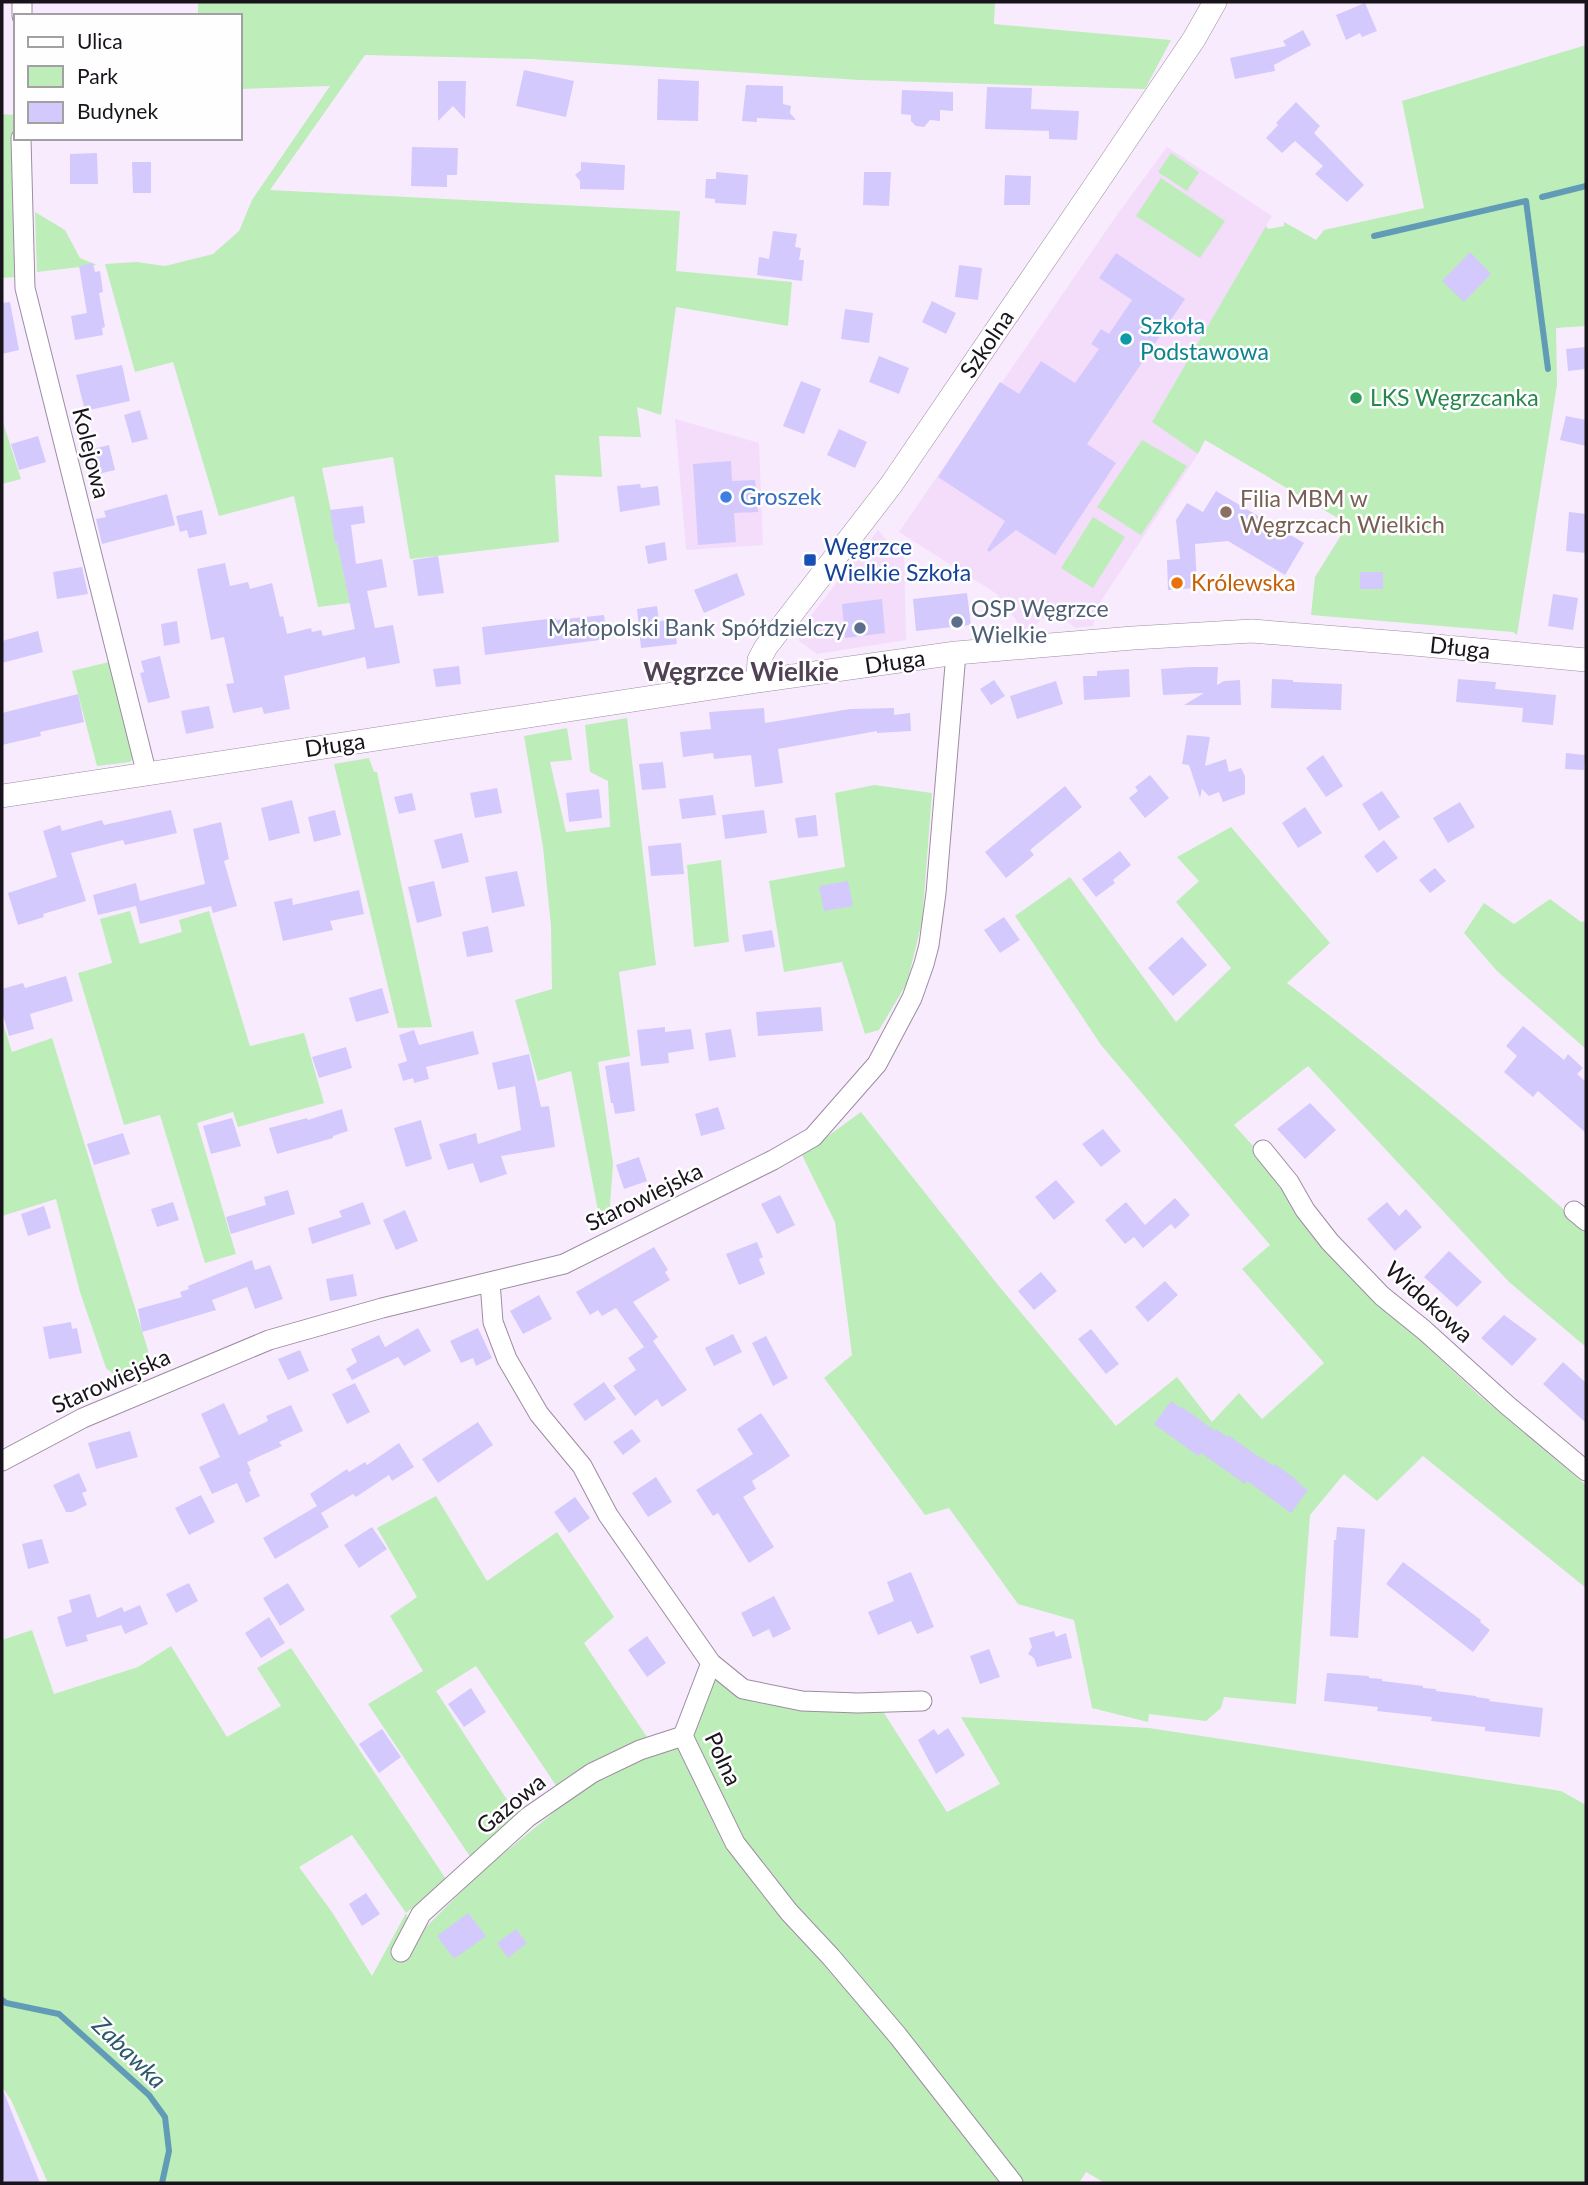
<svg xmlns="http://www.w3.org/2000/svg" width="1588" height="2185" font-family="Lato,sans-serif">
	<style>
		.built { fill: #f4dcfb }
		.green { fill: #bdedb8; fill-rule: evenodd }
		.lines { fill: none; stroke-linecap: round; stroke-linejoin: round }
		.stream { stroke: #629bb6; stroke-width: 6 }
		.building { fill: #d4c9fc }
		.minor-casing { stroke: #9d8ca2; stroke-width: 21 }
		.tertiary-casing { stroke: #9d8ca2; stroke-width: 24 }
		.minor { stroke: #fff; stroke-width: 19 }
		.tertiary { stroke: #fff; stroke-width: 23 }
		.culture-dot { fill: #0f9aa8; stroke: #fefefe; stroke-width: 2.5 }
		.leisure-dot { fill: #2e9e5b; stroke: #fefefe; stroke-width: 2.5 }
		.shop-dot { fill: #3f7fe0; stroke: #fefefe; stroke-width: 2.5 }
		.education-dot { fill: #8d6e63; stroke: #fefefe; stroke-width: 2.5 }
		.transit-dot { fill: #1a4fb4; stroke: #fefefe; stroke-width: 2.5 }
		.food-dot { fill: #e8710a; stroke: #fefefe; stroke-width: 2.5 }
		.service-dot { fill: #5c6f8a; stroke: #fefefe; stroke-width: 2.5 }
		.labels { text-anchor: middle; stroke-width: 5; stroke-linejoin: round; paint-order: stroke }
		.culture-label { font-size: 23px; fill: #0d838f; stroke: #fefefe; text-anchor: start }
		.street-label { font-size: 23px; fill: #19131b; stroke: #fefefe }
		.leisure-label { font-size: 23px; fill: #27864d; stroke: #fefefe; text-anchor: start }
		.shop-label { font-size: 23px; fill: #366cbe; stroke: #fefefe; text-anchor: start }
		.education-label { font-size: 23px; fill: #785e54; stroke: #fefefe; text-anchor: start }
		.transit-label { font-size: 23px; fill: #164399; stroke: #fefefe; text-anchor: start }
		.food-label { font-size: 23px; fill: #c56008; stroke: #fefefe; text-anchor: start }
		.service-label { font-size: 23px; fill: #4e5e75; stroke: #fefefe; text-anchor: start }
		.water-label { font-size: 24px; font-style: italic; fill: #2a596c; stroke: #fefefe }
		.quarter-label { font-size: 26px; font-weight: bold; fill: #504155; stroke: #fefefe }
	</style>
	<rect width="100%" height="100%" fill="#f9ebfe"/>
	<path class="built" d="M1167 147 1272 216 1152 422 1198 454 1097 607 1093 626 1075 628 1058 614 1041 619 1033 629 1023 630 997 594 899 532 1119 212Z
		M675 419 759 443 763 545 686 550Z
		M878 530 890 545 904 553 906 640 817 654 799 641V631Z"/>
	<path class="green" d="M198 2H995L994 24 1171 40 1145 89 860 80 531 59 365 55 270 190 680 211 676 271 792 282 788 326 676 307 661 415 637 407 641 437 599 436 602 477 555 475 559 542 410 559 393 457 322 468 350 603 318 607 294 496 219 516 173 362 135 372 105 264 137 262 165 266 213 254 239 231 252 200 330 86 240 89V16H198Z
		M1586 45V329L1585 326 1556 328 1557 385 1517 635 1513 632 1311 615 1315 577 1348 524 1205 440 1198 454 1152 422 1266 226 1268 229 1284 226V222L1316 240 1324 230 1424 208 1402 101Z
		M2 114 15 115V277L2 278Z
		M1171 153 1199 172 1187 191 1158 172Z
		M1161 178 1225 221 1200 258 1136 216Z
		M35 212 65 230 80 258 97 265 37 272Z
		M2 419 21 479 2 484Z
		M1142 440 1187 466 1141 535 1097 507Z
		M1093 517 1125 537 1093 588 1061 568Z
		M109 662 134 757 130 762 97 766 72 671Z
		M627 718 656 965 619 972 630 1056 598 1062 613 1163 609 1220 600 1221 571 1071 538 1081 515 1000 552 989 551 926 543 847 524 736 567 728 572 760 550 762 566 832 610 827 608 781 590 772 585 725Z
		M369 758 374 772H377L432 1027 398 1028 334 764Z
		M874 785 932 793 922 922 907 983 879 1030 865 1034 842 962 784 972 769 881 845 867 835 793Z
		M1231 827 1330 943 1287 983C1390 1061 1489 1143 1586 1229V1347L1509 1282 1308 1066 1234 1125 1254 1147 1351 1276 1480 1396 1586 1485V1588L1423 1456 1377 1501 1344 1474 1310 1515 1296 1704 1224 1697 1221 1708 1206 1721 1149 1714 1148 1722 1092 1708 1074 1620 1018 1604 949 1508 925 1515 824 1378 852 1355 835 1222 802 1155 861 1112 998 1285 1116 1426 1177 1377 1212 1422 1239 1393 1262 1419 1324 1363 1242 1269 1270 1245 1101 1045 1015 916 1070 877 1176 1022 1231 968 1176 902 1199 881 1177 857Z
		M721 860 729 942 694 947 687 865Z
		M1550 899 1581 922 1586 921V1049L1497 971 1464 933 1484 903 1514 924Z
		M130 911 140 944 182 932 179 920 209 911 250 1046 304 1033 324 1103 238 1127 233 1112 197 1123 236 1254 205 1263 160 1115 124 1125 78 973 112 963 100 919Z
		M2 1020 12 1052 52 1038 155 1373 119 1379 106 1368 80 1292 56 1199 2 1216Z
		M436 1496 487 1581 557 1532 614 1617 584 1643 649 1740 557 1787 476 1666 436 1691 519 1818 471 1858 368 1704 423 1671 390 1616 417 1597 377 1528Z
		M32 1630 54 1694 138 1667 171 1646 227 1737 281 1706 257 1668 291 1648 446 1879 406 1913 414 1939 483 1870 564 1804 624 1764 685 1743 708 1684 717 1680 753 1702 820 1711 884 1713 947 1812 1000 1784 961 1717 1149 1728 1561 1791 1586 1805V2183H1105L1086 2172 1079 2183H48L11 2100 2 2087V1640ZM352 1835 406 1913 372 1976 332 1912 299 1867Z"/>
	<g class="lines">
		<path class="stream" d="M1542 197 1586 186
			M1374 236 1526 201 1548 369
			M2 2000 6 2003 59 2014 149 2095 165 2117 169 2151 162 2183"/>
	</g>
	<path class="building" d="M1365 3 1377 31 1362 37 1360 33 1346 40 1336 15Z
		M1303 30 1311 45 1274 65 1275 71 1235 79 1230 58 1286 46 1283 41Z
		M524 70 574 81 566 117 516 106Z
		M658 79 699 81 698 121 657 120Z
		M438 81H466L465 119 453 106 438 121Z
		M746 85 783 86V104L791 106 790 113 796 120 757 118V122L742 121Z
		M987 87 1032 88 1031 109 1079 111 1077 140 1049 139V131L985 129Z
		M902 90 953 92V111L940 110V121L930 120 924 127 916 126 911 121V115L901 114Z
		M1296 102 1320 126 1314 133 1364 185 1347 202 1315 174 1323 166 1295 141 1282 153 1266 138 1278 125 1276 123Z
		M412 147 458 148 457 175H447V187L411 186Z
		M97 153 98 184H70V154Z
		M132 162H151V193H133Z
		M581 162 625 165 624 190 580 189V181L575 175 581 170Z
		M716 172 748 175 746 205 715 203V199L705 198 706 179H716Z
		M864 172H891L889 206 863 205Z
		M1005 175 1031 176 1030 205H1004Z
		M773 231 797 234 795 247 801 248 799 260H804L802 281 757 275 759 257 769 259Z
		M1470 252 1491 274 1464 302 1442 281Z
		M1116 253 1185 299 1087 444 1116 463 1055 555 1016 530 989 552 987 550 1005 521 938 477 1000 382 1019 394 1041 361 1075 383 1099 349 1091 344 1101 329 1109 334 1132 300 1099 278Z
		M93 263 95 272 100 271 103 292 99 293 105 327 102 328 103 335 75 340 71 316 87 313 79 266Z
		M959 265 982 268 978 300 955 297Z
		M932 301 956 313 946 334 922 322Z
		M10 302 19 350 2 354V303Z
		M845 309 873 313 869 343 841 339Z
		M1586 347V369L1568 371 1566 349Z
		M879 356 909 368 899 394 869 382Z
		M122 365 130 401 85 411 76 375Z
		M801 381 821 389 804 434 783 426Z
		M140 410 148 439 132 443 124 415Z
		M1566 416 1586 420V446L1560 440Z
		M839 429 867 442 855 468 827 455Z
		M38 436 46 462 19 470 11 444Z
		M109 445 115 470 94 475 88 450Z
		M731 461 732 481 755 480 758 512 734 513 736 542 698 545 693 464Z
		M640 484 641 488 658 486 660 505 620 512 617 486Z
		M1216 491 1304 543 1285 575 1228 541 1195 544 1197 588 1168 590 1167 560 1180 559 1176 520 1187 503 1203 512Z
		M167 494 175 525 102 544 96 519 106 517 104 511Z
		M363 506 365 523 351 525 356 564 382 559 387 587 367 591 375 628 393 625 400 663 367 669 365 657 284 676 290 709 264 714 262 707 233 713 226 684 234 683 224 637 211 640 197 569 225 563 230 586 248 582 250 589 272 583 280 617 283 616 287 634 311 628 312 632 321 630 323 636 355 629 337 542 335 543 330 510Z
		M202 510 207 534 189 538 187 530 180 532 176 516Z
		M1569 512 1586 514V553L1566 551Z
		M665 542 667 560 648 564 645 546Z
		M438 556 444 593 418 596 413 560Z
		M82 567 88 594 57 599 53 572Z
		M1360 572H1383V589H1360Z
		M737 573 745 595 704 613 694 590Z
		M967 593 971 625 916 631 913 599Z
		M1553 594 1578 598 1573 630 1548 626Z
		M882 599 885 633 845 638 842 604Z
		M657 606 659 621 674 620 677 644 641 648 637 609Z
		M604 615 607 639 485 655 482 627 556 618V620Z
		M177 621 180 643 164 646 161 624Z
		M38 631 43 652 2 663V641Z
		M160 656 170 698 148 703 140 673 144 672 141 661Z
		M459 666 461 684 436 687 433 669Z
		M1191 667H1218L1217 685 1224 681 1240 680 1241 705H1184L1204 693 1163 695 1161 669Z
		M1129 669 1130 697 1084 700 1083 676H1097V671Z
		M1272 679 1293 680V682L1342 684 1341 710 1271 708Z
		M1458 679 1496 682 1495 689 1556 695 1553 725 1522 722 1523 708 1456 702Z
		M994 680 1005 696 991 705 980 689Z
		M1056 681 1063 704 1017 719 1010 696Z
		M78 694 84 722 40 732 41 736 2 745V713Z
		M209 706 214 728 186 734 181 711Z
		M764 708 765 723 850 709 894 708V715L910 713 911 731 877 733V731L778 749 783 783 755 787 751 755 714 759 713 753 683 757 680 732 711 729 709 712Z
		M1187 735 1210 737 1205 766 1226 759 1229 772 1241 768 1245 776V794L1223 802 1219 792 1209 796 1202 789 1200 798 1189 765 1182 764Z
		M1566 753 1585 755 1584 770 1565 769Z
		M1323 755 1343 786 1326 797 1306 768Z
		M663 762 666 788 642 790 639 764Z
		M1150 775 1169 798 1145 818 1129 798 1138 791 1135 787Z
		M1065 786 1082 807 1030 850 1034 855 1006 878 985 852Z
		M497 788 502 813 475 818 470 793Z
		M599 789 602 818 569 822 566 793Z
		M1382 791 1400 817 1379 831 1362 804Z
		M412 793 416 810 399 814 394 797Z
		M713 795 716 815 682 819 679 799Z
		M292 800 300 833 269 841 261 808Z
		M1460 802 1475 827 1448 843 1433 818Z
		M1305 807 1322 833 1298 848 1282 823Z
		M171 810 177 833 125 845 123 840 71 853 86 901 43 914 44 917 18 925 8 893 57 877 43 831 60 825 62 831 102 820 104 825Z
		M335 810 341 835 314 842 308 817Z
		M764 810 767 833 725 839 722 815Z
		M816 815 818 836 798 838 795 818Z
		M221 822 229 859 224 861 237 906 213 913 211 906 140 924 136 906 98 915 93 895 136 883 140 901 205 884 193 829Z
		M462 833 469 862 442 869 434 840Z
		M1384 840 1398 858 1377 873 1364 856Z
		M681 843 684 874 651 876 648 846Z
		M1120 851 1131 865 1113 880 1115 883 1096 897 1082 879Z
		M1435 868 1446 881 1430 893 1419 880Z
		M517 871 525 906 492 913 485 877Z
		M434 881 442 916 417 923 408 887Z
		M848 881 853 906 824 911 819 886Z
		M359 890 364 914 330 921 333 930 283 941 274 902 292 898 293 905Z
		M1004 917 1020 940 1000 953 984 930Z
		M488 926 493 952 467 957 462 932Z
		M772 930 775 947 745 952 742 935Z
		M1182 937 1207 965 1173 996 1148 968Z
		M66 976 73 1001 30 1014 34 1029 9 1036 2 1011V989L23 983 25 988Z
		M382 988 389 1013 356 1022 349 998Z
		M821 1007 823 1031 758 1036 756 1012Z
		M1523 1026 1564 1060 1568 1054 1583 1068 1577 1074 1586 1082V1133L1538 1091 1533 1097 1504 1072 1517 1056 1506 1046Z
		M665 1027V1032L691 1029 694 1049 668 1053 669 1063 641 1066 637 1030Z
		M731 1029 736 1057 709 1061 705 1033Z
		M414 1030 419 1045 473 1031 479 1054 426 1067 429 1079 414 1083 413 1078 403 1081 398 1064 407 1061 399 1035Z
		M346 1047 352 1068 319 1078 312 1057Z
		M529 1054 541 1107 549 1106 555 1147 501 1156 507 1174 480 1183 473 1163 448 1170 439 1144 476 1133 478 1144 521 1130 515 1086 498 1090 492 1063Z
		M629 1062 635 1111 615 1114 613 1103H611L605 1066Z
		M1310 1103 1336 1130 1305 1159 1277 1129Z
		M718 1107 725 1129 701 1136 695 1114Z
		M342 1109 348 1131 333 1136V1138L277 1154 269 1128 307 1118 308 1120Z
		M232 1118 241 1146 211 1154 203 1126Z
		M421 1120 432 1159 406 1167 394 1128Z
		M1103 1129 1121 1151 1101 1167 1082 1144Z
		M123 1133 130 1154 94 1165 87 1144Z
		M639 1157 647 1181 624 1189 616 1165Z
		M1056 1180 1075 1202 1054 1220 1035 1197Z
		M288 1190 295 1214 231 1234 226 1217 266 1205 264 1197Z
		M780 1195 795 1225 777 1234 761 1204Z
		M1175 1198 1190 1215 1175 1229 1171 1224 1143 1248 1134 1237 1125 1244 1105 1220 1126 1202 1145 1225Z
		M173 1202 179 1220 157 1227 151 1209Z
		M363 1202 371 1224 312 1244 308 1228 342 1217 339 1211Z
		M1387 1202 1399 1216 1406 1209 1422 1227 1395 1251 1367 1219Z
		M44 1206 51 1228 28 1236 21 1214Z
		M405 1210 418 1241 396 1250 383 1220Z
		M757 1242 763 1257 759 1259 765 1274 739 1285 726 1254Z
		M654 1247 668 1270 665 1272 670 1280 633 1302 658 1337 653 1341 687 1390 662 1407 657 1399 635 1416 613 1386 636 1370 628 1358 644 1347 616 1308 602 1316 598 1310 590 1315 576 1292Z
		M1449 1251 1482 1282 1457 1307 1424 1277Z
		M252 1260 255 1270 270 1265 283 1299 255 1309 247 1287 212 1300 216 1310 142 1332 138 1309 182 1297 180 1292 189 1289 188 1286Z
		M1041 1272 1057 1291 1034 1310 1018 1291Z
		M353 1274 357 1296 330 1301 326 1279Z
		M1165 1281 1178 1295 1148 1322 1135 1307Z
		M539 1295 552 1319 523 1334 510 1311Z
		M1504 1315 1537 1339 1512 1366 1481 1338Z
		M71 1322 72 1329 77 1328 82 1353 49 1359 43 1327Z
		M418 1328 431 1351 404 1366 398 1357 352 1380 346 1369 357 1362 351 1349 379 1335 385 1347Z
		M478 1328 492 1358 476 1366 473 1358 461 1363 450 1341Z
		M1091 1329 1119 1364 1106 1374 1078 1339Z
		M733 1334 742 1352 714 1366 705 1348Z
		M766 1336 788 1378 773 1386 752 1343Z
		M300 1350 309 1371 288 1380 278 1359Z
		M1563 1362 1586 1383V1423L1543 1384Z
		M604 1382 616 1399 585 1421 573 1404Z
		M355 1383 370 1412 347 1424 332 1394Z
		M1171 1401 1181 1408 1182 1407 1215 1431 1216 1429 1227 1437 1228 1435 1262 1459 1263 1458 1273 1466 1275 1464 1298 1481 1297 1482 1308 1490 1291 1513 1247 1481 1245 1484 1201 1453 1198 1456 1154 1424Z
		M224 1403 239 1435 268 1421 266 1416 291 1405 303 1431 279 1442 282 1446 247 1462 251 1471 249 1472 260 1496 246 1503 237 1483 212 1494 199 1467 220 1457 201 1414Z
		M761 1413 790 1456 752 1481 756 1489 743 1497 774 1547 749 1563 718 1513 713 1516 696 1490 753 1454 737 1429Z
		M478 1422 493 1445 438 1483 422 1459Z
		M632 1429 641 1441 623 1455 613 1442Z
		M130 1431 138 1457 96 1469 88 1443Z
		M399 1443 414 1467 392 1481 389 1475 356 1497 353 1494 321 1513 329 1527 275 1559 263 1538 317 1506 318 1508 310 1494 347 1469 349 1472 365 1462 367 1465Z
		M79 1473 87 1491 82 1493 87 1505 72 1512H66L53 1485Z
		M656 1477 672 1502 648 1517 632 1493Z
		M201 1495 215 1522 189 1535 175 1508Z
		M575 1497 590 1518 569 1533 554 1512Z
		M372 1527 387 1549 359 1568 344 1545Z
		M1337 1527 1365 1529 1358 1638 1330 1636 1334 1540H1336Z
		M42 1539 49 1563 28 1569 22 1544Z
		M1403 1562 1481 1620 1480 1622 1490 1630 1473 1652 1386 1584Z
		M911 1572 934 1627 917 1634 911 1621 878 1635 868 1612 894 1601 887 1582Z
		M189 1583 198 1601 176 1613 166 1594Z
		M288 1583 305 1610 280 1626 263 1598Z
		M90 1594 97 1618 122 1607 124 1612 140 1605 148 1624 125 1634 121 1625 86 1635 88 1641 66 1647 57 1617 72 1612 69 1600Z
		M774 1596 791 1629 773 1638 769 1629 753 1637 741 1613Z
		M269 1617 285 1643 261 1658 245 1633Z
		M1054 1631 1056 1637 1066 1633 1072 1658 1037 1667 1034 1658 1028 1654 1032 1647 1029 1638Z
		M647 1636 666 1663 647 1677 628 1650Z
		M989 1649 1000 1677 980 1684 970 1656Z
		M1327 1673 1369 1676V1678L1382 1679V1681L1423 1686V1688L1436 1689V1691L1476 1696V1697L1490 1699 1489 1701 1543 1708 1540 1737 1485 1731V1727L1431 1721 1432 1717 1377 1711 1378 1707 1324 1701Z
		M471 1688 486 1712 464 1727 448 1704Z
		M948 1728 965 1755 936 1774 918 1740 934 1729 938 1735Z
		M382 1729 401 1757 379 1773 359 1744Z
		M366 1893 380 1914 362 1926 349 1904Z
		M468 1913 486 1936 454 1959 437 1936Z
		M516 1929 527 1943 508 1958 497 1943Z
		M3 2090 40 2183H5L2 2176Z"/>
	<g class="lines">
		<g class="minor-casing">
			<path id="minor" d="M22 16V2
				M21 138 25 288 147 775
				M1263 1150 1289 1182 1305 1210 1330 1242 1382 1296 1424 1330 1507 1405 1586 1471
				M1574 1211 1586 1221
				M490 1282 493 1322 507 1359 539 1414 582 1466 608 1515 711 1663 743 1689 802 1701 858 1703 922 1701
				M2 1461 83 1418 269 1340 382 1308 564 1264 773 1160 813 1137 877 1064 912 998 924 964 929 945 936 893 956 653
				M711 1663 683 1736 735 1843 789 1912 831 1957 898 2036 1013 2183
				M401 1952 421 1914 528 1817 592 1773 640 1750 683 1736"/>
		</g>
		<g class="tertiary-casing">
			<path id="tertiary" d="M758 681 759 660 766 647 891 485 1105 171 1194 39 1215 2
				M2 796 758 681 956 653 1133 638 1252 631 1414 644 1586 660"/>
		</g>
		<use href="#minor" class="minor"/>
		<use href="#tertiary" class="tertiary"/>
	</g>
	<circle class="culture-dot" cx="1126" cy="339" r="7"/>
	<circle class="leisure-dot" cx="1356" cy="398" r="7"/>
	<circle class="shop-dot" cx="726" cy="497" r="7"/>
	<circle class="education-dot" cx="1226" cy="512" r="7"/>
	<rect class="transit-dot" x="803" y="553" width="14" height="14" rx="3.5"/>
	<circle class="food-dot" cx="1177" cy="583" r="7"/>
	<g class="service-dot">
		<circle cx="957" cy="622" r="7"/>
		<circle cx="860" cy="628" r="7"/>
	</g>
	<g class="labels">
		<g class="culture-label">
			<text x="1140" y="334">Szkoła<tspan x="1140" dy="26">Podstawowa</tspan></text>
		</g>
		<g class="street-label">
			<text transform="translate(987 344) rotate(-56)" y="8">Szkolna</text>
			<text transform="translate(91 453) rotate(76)" y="8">Kolejowa</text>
			<text transform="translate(1460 648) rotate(6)" y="8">Długa</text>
			<text transform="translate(895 662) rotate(-8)" y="8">Długa</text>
			<text transform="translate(335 745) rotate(-8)" y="8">Długa</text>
			<text transform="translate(644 1197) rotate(-26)" y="8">Starowiejska</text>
			<text transform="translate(1429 1302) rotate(42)" y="8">Widokowa</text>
			<text transform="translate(111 1381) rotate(-24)" y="8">Starowiejska</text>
			<text transform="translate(723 1759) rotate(65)" y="8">Polna</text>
			<text transform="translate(511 1804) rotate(-39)" y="8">Gazowa</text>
		</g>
		<g class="leisure-label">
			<text x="1370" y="406">LKS Węgrzcanka</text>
		</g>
		<g class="shop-label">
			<text x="740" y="505">Groszek</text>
		</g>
		<g class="education-label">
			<text x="1240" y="507">Filia MBM w<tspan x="1240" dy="26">Węgrzcach Wielkich</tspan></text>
		</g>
		<g class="transit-label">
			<text x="824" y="555">Węgrzce<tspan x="824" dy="26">Wielkie Szkoła</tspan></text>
		</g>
		<g class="food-label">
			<text x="1191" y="591">Królewska</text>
		</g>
		<g class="service-label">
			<text x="971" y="617">OSP Węgrzce<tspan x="971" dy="26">Wielkie</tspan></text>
			<text x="846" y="636" text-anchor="end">Małopolski Bank Spółdzielczy</text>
		</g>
		<g class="water-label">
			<text transform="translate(129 2053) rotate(44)" y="8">Zabawka</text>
		</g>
		<g class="quarter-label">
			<text x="741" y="681">Węgrzce Wielkie</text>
		</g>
	</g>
	<rect width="1588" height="2185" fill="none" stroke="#19131b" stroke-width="7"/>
	<rect x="14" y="14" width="228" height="126" fill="#fefefe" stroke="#a2a0a3" stroke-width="2"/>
	<rect x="28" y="37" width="35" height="10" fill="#ffffff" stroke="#a2a0a3" stroke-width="2"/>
	<text x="77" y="49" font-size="21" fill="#19131b">Ulica</text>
	<rect x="28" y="66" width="35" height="21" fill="#bdedb8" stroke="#a2a0a3" stroke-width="2"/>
	<text x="77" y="84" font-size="21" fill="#19131b">Park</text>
	<rect x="28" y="102" width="35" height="21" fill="#d4c9fc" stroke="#a2a0a3" stroke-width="2"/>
	<text x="77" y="119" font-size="21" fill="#19131b">Budynek</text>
</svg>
